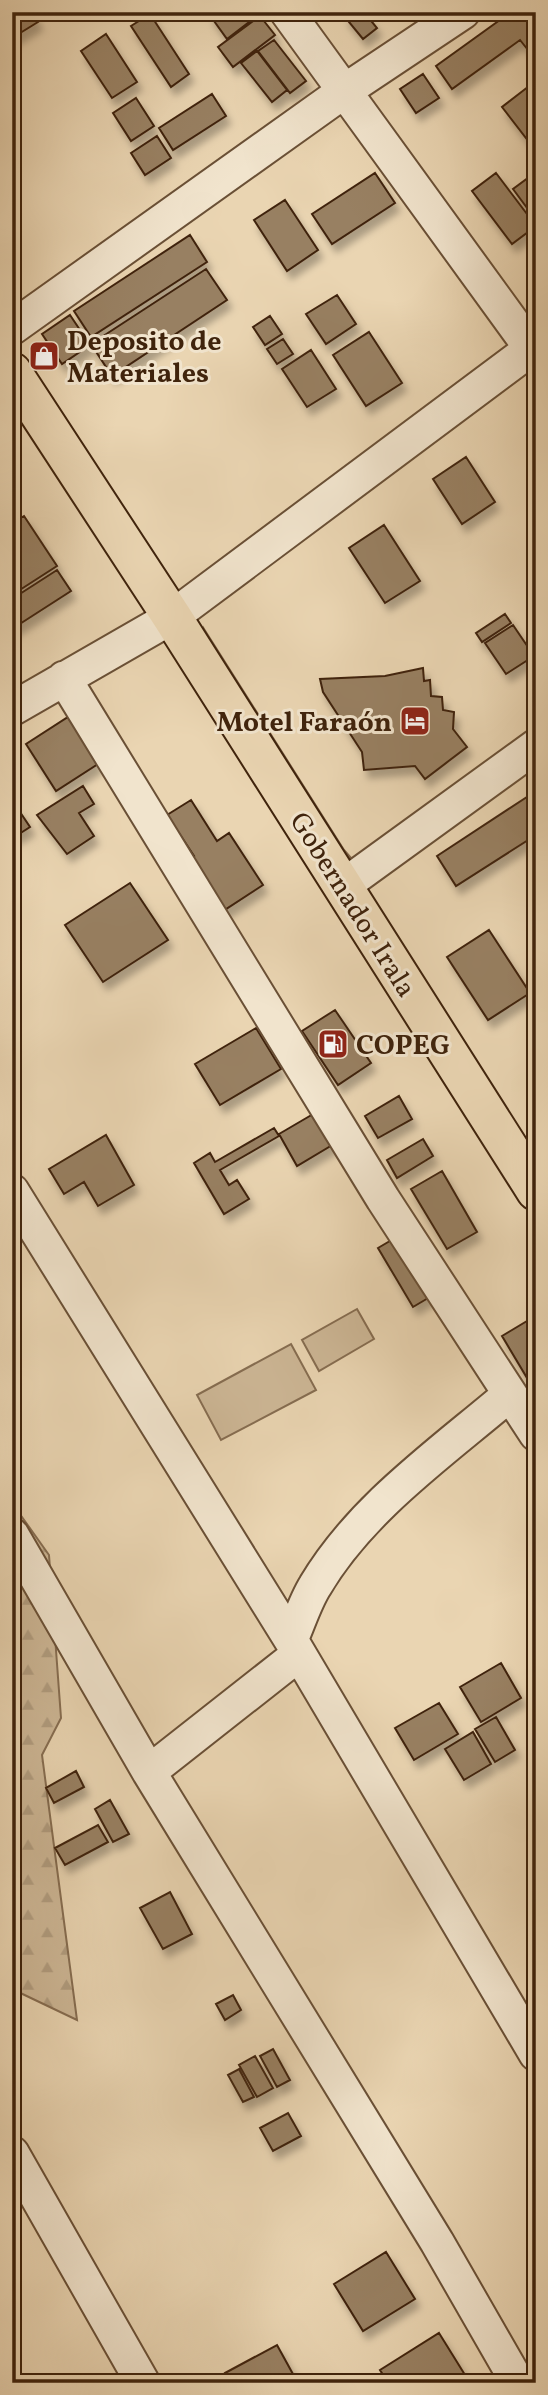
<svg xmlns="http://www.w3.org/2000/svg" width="548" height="2395" font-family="Vollkorn,serif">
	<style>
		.forest { fill: url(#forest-firs); stroke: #866d51; stroke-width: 2 }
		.pitch { fill: #cdb796; stroke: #866d51; stroke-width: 2 }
		.water { fill: #b0987a; stroke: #83694e; stroke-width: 2 }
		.building { fill: #988062; stroke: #3f230c; stroke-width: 2; filter: url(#shadow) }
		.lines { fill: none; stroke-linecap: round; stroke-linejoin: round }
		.minor-casing { stroke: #6a5036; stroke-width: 37 }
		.major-casing { stroke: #3f230c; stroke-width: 42 }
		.minor { stroke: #f1e4cd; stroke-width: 33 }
		.major { stroke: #ead5b2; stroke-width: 38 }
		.labels { text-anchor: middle; stroke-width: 6; stroke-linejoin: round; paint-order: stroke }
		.poi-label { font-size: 28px; font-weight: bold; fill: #3f230c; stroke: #f1e4cd; text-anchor: start }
		.street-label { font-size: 28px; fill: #3f230c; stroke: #f1e4cd }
	</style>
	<defs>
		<pattern id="forest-firs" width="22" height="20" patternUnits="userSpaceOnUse" patternTransform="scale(1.75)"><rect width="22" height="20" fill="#cdb796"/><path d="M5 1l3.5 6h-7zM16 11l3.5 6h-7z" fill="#b19d80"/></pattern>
		<filter id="shadow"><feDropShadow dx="4.5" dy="8" stdDeviation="3.5" flood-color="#0004"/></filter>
	</defs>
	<rect width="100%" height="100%" fill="#ead5b2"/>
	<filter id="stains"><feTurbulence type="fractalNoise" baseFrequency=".00286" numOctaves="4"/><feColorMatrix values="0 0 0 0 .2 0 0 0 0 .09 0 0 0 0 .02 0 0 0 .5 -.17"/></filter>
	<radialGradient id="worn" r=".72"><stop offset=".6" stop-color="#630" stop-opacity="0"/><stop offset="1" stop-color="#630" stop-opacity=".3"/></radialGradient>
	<path class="forest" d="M12 1503 49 1555 61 1718 42 1755 77 2020 12 1989Z"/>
	<path class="pitch" d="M357 1309 374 1339 319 1371 302 1340Z
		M291 1344 316 1390 221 1440 197 1395Z"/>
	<path class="water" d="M204 629 344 850 351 858 341 856 204 637Z"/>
	<path class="building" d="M12 12H32L38 22 12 38Z
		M212 12H248L253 19 227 39 209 14Z
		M349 12H364L377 28 363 39 344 16Z
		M511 12H530L536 21V60L520 40 452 89 436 66Z
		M150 14 189 74 171 87 131 26Z
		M260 16 275 35 233 67 218 47Z
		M106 34 137 82 112 98 81 51Z
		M274 40 306 81 290 93 258 51Z
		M257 51 287 90 272 102 241 63Z
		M423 74 439 98 416 113 400 89Z
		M533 83 536 86V151L502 107Z
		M212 94 226 116 173 150 159 128Z
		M136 98 154 126 131 141 113 113Z
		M157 136 171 158 145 175 131 153Z
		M536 172V220L513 189Z
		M375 173 395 203 332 244 312 214Z
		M496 173 536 226 512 244 472 191Z
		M285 200 318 250 287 271 254 220Z
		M190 235 207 262 91 337 74 311Z
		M206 269 227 300 112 376 91 344Z
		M337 295 356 324 326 344 306 314Z
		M70 315 90 345 62 364 42 334Z
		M270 316 282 334 265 345 253 327Z
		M369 332 402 383 366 406 333 355Z
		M283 339 293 354 277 364 267 349Z
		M311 350 336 389 307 407 282 369Z
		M466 457 495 502 462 524 433 479Z
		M24 516 57 566 12 595V523Z
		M384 525 420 581 385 603 349 548Z
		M57 570 71 591 12 629V599Z
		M505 614 511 623 482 642 476 633Z
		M513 625 534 656 506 674 485 643Z
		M423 668 424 681 430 680 431 696 442 697 443 710 454 712 453 729 467 747 425 779 415 766 364 770 362 752 323 692 320 679 385 676Z
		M68 717 98 764 56 791 26 744Z
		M83 786 94 804 79 813 94 836 67 854 37 815Z
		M536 791V835L456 886 437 856Z
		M191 800 217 841 229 833 263 885 223 911 189 859 194 856 167 815Z
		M18 809 30 827 16 836 12 831V813Z
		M130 883 168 940 103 982 65 925Z
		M489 930 530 993 488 1020 447 957Z
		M335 1010 371 1063 338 1085 302 1031Z
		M256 1028 281 1069 220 1105 195 1064Z
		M399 1096 412 1119 378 1138 365 1116Z
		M320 1110 339 1141 297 1166 279 1134Z
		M274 1128 279 1136 220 1170 229 1185 237 1180 249 1199 224 1214 194 1163 210 1153 215 1162Z
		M106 1135 134 1185 98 1206 84 1182 64 1194 49 1169Z
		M423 1139 433 1156 397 1178 387 1160Z
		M442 1171 477 1232 447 1249 411 1189Z
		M400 1235 435 1294 413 1307 378 1248Z
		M532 1318 536 1324V1393L502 1336Z
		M501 1663 521 1698 481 1722 460 1687Z
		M439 1703 458 1734 414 1760 395 1728Z
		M496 1717 515 1750 495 1762 475 1729Z
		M473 1732 491 1764 464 1780 445 1749Z
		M76 1771 84 1787 54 1803 46 1788Z
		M110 1800 129 1834 113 1842 95 1809Z
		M98 1825 108 1842 65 1865 55 1848Z
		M170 1892 192 1934 163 1949 140 1908Z
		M233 1995 241 2010 225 2020 216 2004Z
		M273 2049 290 2080 277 2087 260 2056Z
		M255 2056 273 2088 257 2097 239 2065Z
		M239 2069 254 2097 243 2102 228 2075Z
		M288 2113 301 2136 273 2151 260 2128Z
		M386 2252 415 2299 363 2331 334 2284Z
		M439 2333 470 2383H388L380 2370Z
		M277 2345 294 2376 282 2383H231L225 2373Z"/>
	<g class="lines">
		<g class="minor-casing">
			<path id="minor" d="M287 12 536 355
				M12 328 343 92 463 12
				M64 678 383 1199 536 1434
				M12 709 172 617 531 349
				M343 886 536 746
				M12 1191 291 1640 536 2054
				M12 1535 149 1772 437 2242 518 2383
				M291 1640C299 1622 305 1602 315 1586 361 1508 442 1452 510 1394
				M149 1772 299 1654
				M12 2153 143 2383"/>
		</g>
		<g class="major-casing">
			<path id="major" d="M12 372 172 617 536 1191"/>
		</g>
		<use href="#minor" class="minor"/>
		<use href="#major" class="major"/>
	</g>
	<defs>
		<g id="shop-square" transform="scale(1.575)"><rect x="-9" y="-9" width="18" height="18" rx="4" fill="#8f2418" stroke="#f1e4cd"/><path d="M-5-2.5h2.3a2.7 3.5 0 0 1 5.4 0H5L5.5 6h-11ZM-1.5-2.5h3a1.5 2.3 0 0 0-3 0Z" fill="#fff"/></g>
		<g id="hotel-square" transform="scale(1.575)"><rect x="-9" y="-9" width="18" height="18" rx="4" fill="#8f2418" stroke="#f1e4cd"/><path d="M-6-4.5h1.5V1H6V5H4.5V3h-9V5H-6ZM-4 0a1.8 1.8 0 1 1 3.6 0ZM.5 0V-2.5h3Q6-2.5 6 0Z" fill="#fff"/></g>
		<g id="fuel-square" transform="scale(1.575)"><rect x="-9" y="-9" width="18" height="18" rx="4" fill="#8f2418" stroke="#f1e4cd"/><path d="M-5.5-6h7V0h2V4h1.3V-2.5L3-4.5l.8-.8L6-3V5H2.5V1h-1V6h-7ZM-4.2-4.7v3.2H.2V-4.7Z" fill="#fff"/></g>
	</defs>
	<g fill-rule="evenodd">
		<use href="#shop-square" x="44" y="356"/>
		<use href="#hotel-square" x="415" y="721"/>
		<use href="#fuel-square" x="333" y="1044"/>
	</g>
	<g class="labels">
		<g class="poi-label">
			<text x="67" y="350">Deposito de<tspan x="67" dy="32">Materiales</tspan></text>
			<text x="392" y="731" text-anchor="end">Motel Faraón</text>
			<text x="356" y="1054">COPEG</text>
		</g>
		<g class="street-label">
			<text transform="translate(354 904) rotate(58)" y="10">Gobernador Irala</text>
		</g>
	</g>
	<rect width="548" height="2395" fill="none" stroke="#ead5b2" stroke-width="42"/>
	<rect x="14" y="14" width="520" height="2367" fill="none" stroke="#3f230c" stroke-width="3.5"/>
	<rect x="21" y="21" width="506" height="2353" fill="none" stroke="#3f230c" stroke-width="2"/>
	<rect width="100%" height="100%" filter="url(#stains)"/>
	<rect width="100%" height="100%" fill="url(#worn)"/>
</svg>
